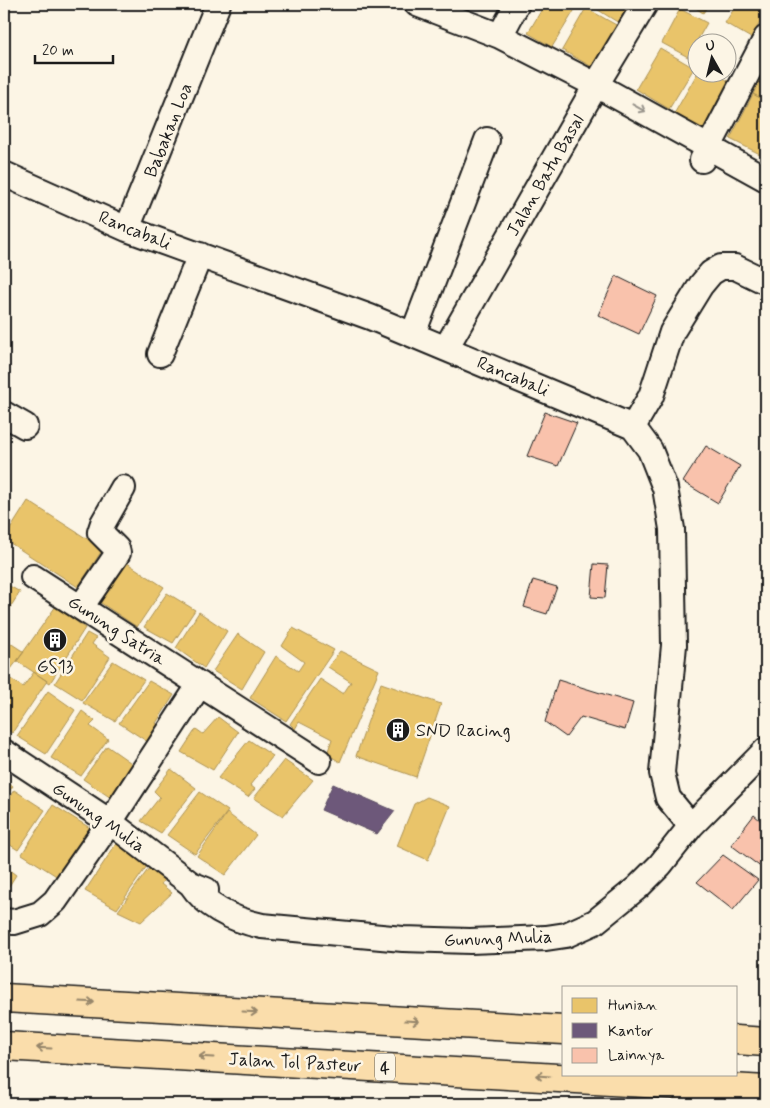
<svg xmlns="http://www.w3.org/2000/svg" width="770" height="1108" font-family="Mynerve,sans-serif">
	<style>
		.homes { fill: #e9c46a; stroke: #ac9253 }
		.offices { fill: #6d597a; stroke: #55475e }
		.building { fill: #f9c2ac; stroke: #1c1c1c }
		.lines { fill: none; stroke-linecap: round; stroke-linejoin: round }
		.minor-casing { stroke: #1c1c1c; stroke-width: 28 }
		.motorway-casing { stroke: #1c1c1c; stroke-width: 31 }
		.minor { stroke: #fcf5e5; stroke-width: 24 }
		.motorway { stroke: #faddab; stroke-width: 28 }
		.oneway { stroke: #97938b }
		.oneway2 { stroke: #96866b }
		.labels { text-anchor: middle; stroke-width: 5; stroke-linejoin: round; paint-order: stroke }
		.shield { fill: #fcf5e5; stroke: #5f5d58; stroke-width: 1 }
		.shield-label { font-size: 16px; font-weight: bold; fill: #1c1c1c }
		.street-label { font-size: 18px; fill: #1c1c1c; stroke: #fcf5e5 }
		.poi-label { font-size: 18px; fill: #1c1c1c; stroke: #fcf5e5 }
	</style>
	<rect width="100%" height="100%" fill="#fcf5e5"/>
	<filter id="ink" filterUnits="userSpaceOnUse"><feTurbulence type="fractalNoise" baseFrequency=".02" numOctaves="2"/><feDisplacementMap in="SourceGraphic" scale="10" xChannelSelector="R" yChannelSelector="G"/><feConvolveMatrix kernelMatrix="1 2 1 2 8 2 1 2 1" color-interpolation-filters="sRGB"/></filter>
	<g filter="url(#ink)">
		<path class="homes" d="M545 4H572L577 6 552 47 528 33Z
			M597 4H630L619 23 595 8Z
			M690 4H709L703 13Z
			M737 4 766 5V12L751 38 725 23Z
			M586 8 618 26 594 68 562 50Z
			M680 9 707 23 688 57 662 43Z
			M660 48 694 68 669 109 636 89Z
			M766 68V101L753 94Z
			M698 72H713L735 85 708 133 674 114Z
			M753 94 766 101V157L730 139Z
			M28 501 103 549 78 587 4 539Z
			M124 561 164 587 137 627 98 601Z
			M4 583 20 592 4 617Z
			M167 593 195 610 173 643 144 627Z
			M56 606 85 628 50 683 17 661Z
			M199 612 227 631 204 668 176 648Z
			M293 628 334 650 286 721 250 698 276 656 298 671 304 662 282 646Z
			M87 633 96 638 92 644 110 657 82 700 55 683Z
			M238 634 264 652 242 689 213 671Z
			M4 639 24 652 4 678Z
			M340 651 379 670 340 762 327 754 332 739 299 722 295 729 290 724 320 679 343 694 351 682 328 667Z
			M113 661 144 680 115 721 83 703Z
			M34 672 47 681 12 733 4 727V685L9 678 23 687Z
			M149 681 174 695 156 723 161 729 151 744 119 723Z
			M381 683 441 704 416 777 356 756Z
			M48 691 75 710 46 754 17 736Z
			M82 711 95 721 90 726 108 739 81 776 51 758Z
			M218 717 238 732 213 770 181 752 196 729 203 734Z
			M249 740 273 756 250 785 255 789 248 797 218 778Z
			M107 746 137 767 114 800 83 779Z
			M284 760 313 780 283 816 254 798Z
			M171 769 196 788 161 833 141 821 160 797 154 791Z
			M4 780 13 786 4 798Z
			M14 790 45 810 18 850 4 841V805Z
			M200 792 228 811 195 854 167 835Z
			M427 797 450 806 428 860 397 846 414 804Z
			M53 805 90 828 58 877 22 854Z
			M227 813 256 835 225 875 197 856Z
			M118 841 149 863 117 909 85 891Z
			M152 864 167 875 161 884 172 893 141 922 118 911Z
			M4 866 16 875 4 894Z"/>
		<path class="offices" d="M333 784 395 811 377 834 321 810Z"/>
		<path class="building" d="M616 276 657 296 639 334 598 315Z
			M545 412 577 423 558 466 527 456Z
			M706 446 740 466 718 503 683 482Z
			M594 564 608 565 605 598 591 597Z
			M533 580 557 587 547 614 524 607Z
			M558 680 633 703 625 730 581 717 566 737 545 722Z
			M754 815 766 825V871L731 845Z
			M723 855 758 880 733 910 697 882Z"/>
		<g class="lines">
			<g class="minor-casing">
				<path id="minor" d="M417 4 500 36 596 85 766 179
					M500 36 517 4
					M702 160 766 38
					M4 174 127 229 370 317 633 427 650 450 665 488 672 529 674 645 662 773 668 798 691 826
					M127 229 218 4
					M413 334 487 140
					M446 348 596 85 645 4
					M160 354 200 255
					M4 414 25 426
					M633 427 651 396 672 332 701 285 711 273 721 267H735L766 282
					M33 577 319 761
					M81 607 118 553 117 549 100 532 103 523 123 488
					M4 752 110 822 191 884 206 890
					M191 884C207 908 234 920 262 926L403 939 470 941 546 938 566 935 595 922 638 887 660 865 691 826 766 750
					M4 921 14 922 40 914 55 901 110 822 200 684"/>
			</g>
			<g class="motorway-casing">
				<path id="motorway" d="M4 998 564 1030
					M736 1040 766 1042
					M4 1046 766 1090"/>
			</g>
			<use href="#minor" class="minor"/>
			<use href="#motorway" class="motorway"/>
		</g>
		<defs><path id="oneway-shaft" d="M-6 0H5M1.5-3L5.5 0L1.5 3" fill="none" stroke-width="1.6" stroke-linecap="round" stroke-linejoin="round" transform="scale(1.25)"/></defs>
		<use class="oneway" href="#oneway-shaft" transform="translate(639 108) rotate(29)"/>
		<g class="oneway2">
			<use href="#oneway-shaft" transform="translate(87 1002) rotate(3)"/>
			<use href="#oneway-shaft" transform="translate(250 1012) rotate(3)"/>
			<use href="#oneway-shaft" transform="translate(412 1021) rotate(3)"/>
			<use href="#oneway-shaft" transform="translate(44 1048) rotate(-177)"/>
			<use href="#oneway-shaft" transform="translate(206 1057) rotate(-177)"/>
			<use href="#oneway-shaft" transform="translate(543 1076) rotate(-176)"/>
		</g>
	</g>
	<defs>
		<g id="building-disc" transform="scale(1.25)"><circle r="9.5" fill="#1c1c1c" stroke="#fcf5e5"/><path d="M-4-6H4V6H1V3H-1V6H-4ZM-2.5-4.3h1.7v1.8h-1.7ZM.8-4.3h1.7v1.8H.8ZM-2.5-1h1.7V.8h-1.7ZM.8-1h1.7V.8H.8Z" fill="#fff"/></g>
	</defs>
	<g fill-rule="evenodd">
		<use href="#building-disc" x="55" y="640"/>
		<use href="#building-disc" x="398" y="730"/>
	</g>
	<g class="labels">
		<rect class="shield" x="375" y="1053.5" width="20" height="27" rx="4"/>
		<g class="shield-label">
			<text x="385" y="1073">4</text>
		</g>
		<g class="street-label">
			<text transform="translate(168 130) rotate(-68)" y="6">Babakan Loa</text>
			<text transform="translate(545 175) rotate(-60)" y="6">Jalan Batu Basal</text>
			<text transform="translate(135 230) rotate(22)" y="6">Rancabali</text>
			<text transform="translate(513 376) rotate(23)" y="6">Rancabali</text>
			<text transform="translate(117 630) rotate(33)" y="6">Gunung Satria</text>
			<text transform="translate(99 817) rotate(35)" y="6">Gunung Mulia</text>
			<text transform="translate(498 938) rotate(-2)" y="6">Gunung Mulia</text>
			<text transform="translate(295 1062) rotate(3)" y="6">Jalan Tol Pasteur</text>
		</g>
		<g class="poi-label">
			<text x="55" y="672">GS13</text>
			<text x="416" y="736" text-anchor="start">SND Racing</text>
		</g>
	</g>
	<rect width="770" height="1108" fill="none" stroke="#fcf5e5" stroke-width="20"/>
	<rect x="10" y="10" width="750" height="1088" fill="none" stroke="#1c1c1c" stroke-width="2" filter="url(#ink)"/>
	<rect x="562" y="986" width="175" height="90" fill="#fcf5e5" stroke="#a29e95"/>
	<rect x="572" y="998" width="25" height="15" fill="#e9c46a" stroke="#a29e95"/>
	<text x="608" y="1010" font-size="15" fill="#1c1c1c">Hunian</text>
	<rect x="572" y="1023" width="25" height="15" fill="#6d597a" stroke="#a29e95"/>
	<text x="608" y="1036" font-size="15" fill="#1c1c1c">Kantor</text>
	<rect x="572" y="1048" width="25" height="15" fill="#f9c2ac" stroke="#a29e95"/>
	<text x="608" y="1060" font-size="15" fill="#1c1c1c">Lainnya</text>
	<g transform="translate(712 58) rotate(352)"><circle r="24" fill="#fcf5e5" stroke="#a29e95"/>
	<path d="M0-4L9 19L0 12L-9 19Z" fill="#1c1c1c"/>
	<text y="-8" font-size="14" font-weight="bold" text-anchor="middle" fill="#1c1c1c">U</text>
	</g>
	<path d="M35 55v8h78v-8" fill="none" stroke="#1c1c1c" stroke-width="2.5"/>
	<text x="42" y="55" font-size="15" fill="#1c1c1c" stroke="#fcf5e5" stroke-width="4" paint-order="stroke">20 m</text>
</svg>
